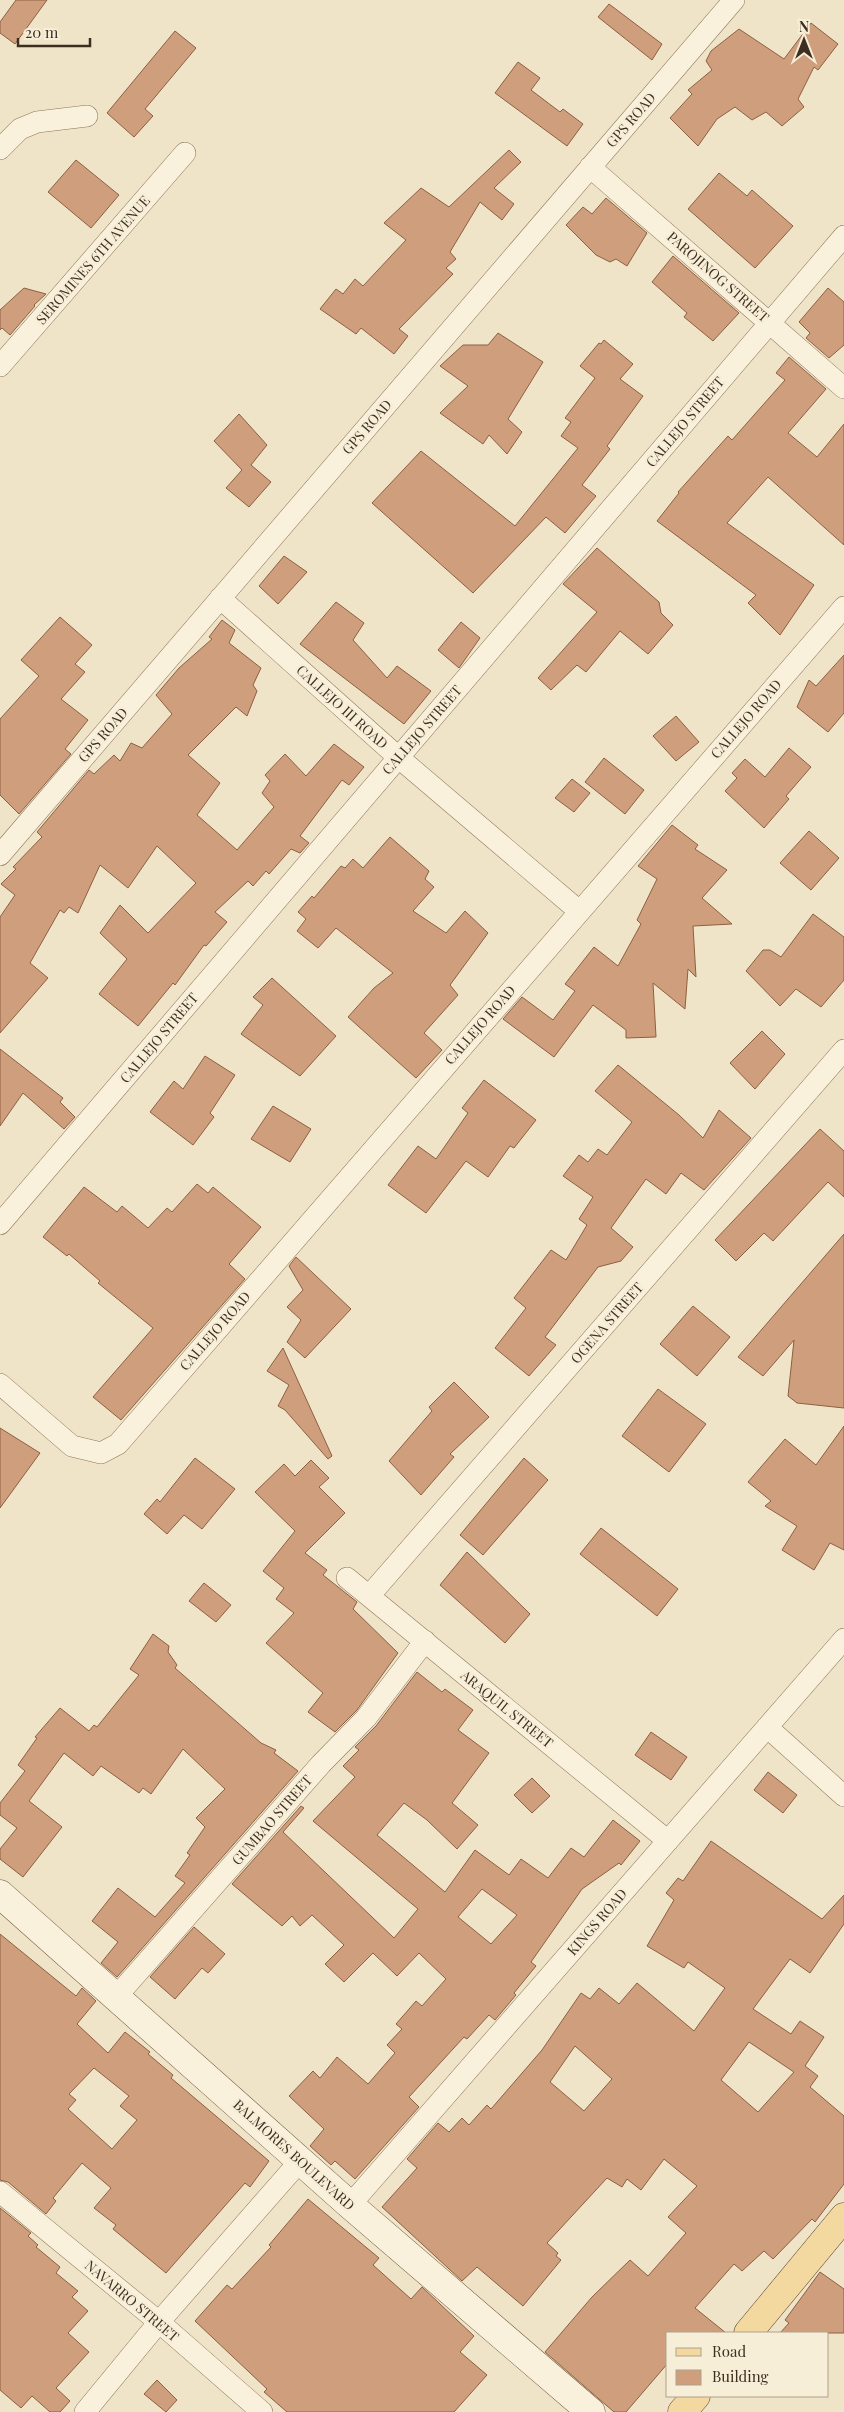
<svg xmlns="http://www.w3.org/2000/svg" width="844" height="2412" font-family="'Playfair Display',serif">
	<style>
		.building { fill: #cf9f7d; stroke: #8d5f41; fill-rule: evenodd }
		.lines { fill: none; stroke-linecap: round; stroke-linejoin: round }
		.street-casing { stroke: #8d765c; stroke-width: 22 }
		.secondary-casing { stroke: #6f573f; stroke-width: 29 }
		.primary-casing { stroke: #5b4430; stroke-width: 29 }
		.street { stroke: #faf1dc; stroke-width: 21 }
		.secondary { stroke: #faf1dc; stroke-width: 28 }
		.primary { stroke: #f3d9a0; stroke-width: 28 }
		.labels { text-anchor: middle; stroke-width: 5; stroke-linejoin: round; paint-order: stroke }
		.street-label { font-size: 14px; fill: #3d2e20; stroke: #f7eed8 }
	</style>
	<rect width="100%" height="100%" fill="#f0e4c8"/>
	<path class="building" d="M16 0H47L15 44 0 33V22Z
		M609 4 662 44 652 60 598 17Z
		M811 23 838 44 818 70 814 67 798 99 804 107 782 126 766 112 752 120 735 107 717 119 698 146 670 118 692 94 688 90 712 70 706 61 711 51 739 29 784 59Z
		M175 31 196 48 145 109 153 116 134 137 107 113Z
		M518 62 540 78 531 90 560 112 563 109 583 124 567 146 495 93Z
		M509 150 521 162 494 188 514 204 502 220 480 202 450 252 456 259 446 268 453 274 399 329 408 336 394 354 361 328 356 334 320 309 336 289 343 294 355 279 363 286 406 240 384 223 421 188 449 207Z
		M76 160 119 195 91 228 48 192Z
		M719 173 747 196 752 190 793 226 755 268 688 209Z
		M606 198 647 233 627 266 616 259 610 262 596 255 566 225 583 207 592 214Z
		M673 256 739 313 713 341 684 317 687 313 652 282Z
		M24 288 46 294 34 305 35 306 10 335 2 328 0 330V310Z
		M828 288 844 302V345L829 358 806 338 810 333 799 322Z
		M498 333 543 362 508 419 522 432 507 454 489 435 483 444 440 413 468 386 440 366 463 345H488Z
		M604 340 633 364 620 379 643 396 607 446 610 449 582 485 596 496 565 533 546 517 473 593 372 503 421 451 515 526 578 448 561 436 571 422 565 418 595 378 580 366 599 343 601 344Z
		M789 357 826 389 788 433 817 457 844 424V545L768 477 727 523 814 585 780 635 748 603 756 595 657 521 679 493 678 492 728 436 732 440 785 380 776 373Z
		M239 414 267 445 251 465 271 482 249 507 226 488 242 470 214 441Z
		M597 548 659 602 661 613 673 625 648 654 620 631 586 672 577 665 551 690 538 678 597 612 563 584Z
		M284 556 307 572 278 604 259 586Z
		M336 602 364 623 353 640 387 678 397 666 431 691 404 724 300 644Z
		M60 617 92 645 75 664 85 672 61 699 88 720 65 749 71 754 19 814 0 795V719L39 676 21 660Z
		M222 620 235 630 229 643 261 668 253 685 257 691 247 716 236 707 188 755 220 783 197 815 237 850 274 807 262 793 270 781 265 775 285 754 306 776 334 744 364 767 349 785 342 780 300 836 309 843 300 853 291 849 269 874 266 871 253 886 248 881 215 912 227 922 206 946 204 945 175 985 173 983 138 1026 99 994 127 959 100 933 120 905 148 933 196 883 157 846 128 888 100 865 78 913 69 907 64 913 60 910 30 963 48 978 0 1033V917L15 895 1 884 16 869 13 867 42 837 37 832 89 770 94 774 114 755 120 761 131 743 142 748 172 714 156 695 179 668 212 639 209 637Z
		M461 622 480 638 459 668 438 650Z
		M844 655V713L828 732 797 707 809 680 816 686Z
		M676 716 699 742 676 761 653 736Z
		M789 748 811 767 786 796 789 799 764 828 725 791 737 778 732 773 745 759 765 777Z
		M604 758 644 790 625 814 585 782Z
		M572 779 590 793 574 812 555 798Z
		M672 825 698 845 695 849 727 870 702 898 732 924 693 926 696 977 688 969 685 1009 653 983 656 1037 626 1038V1030L593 1005 554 1057 503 1019 522 997 553 1020 575 991 565 984 594 947 618 966 641 924 637 920 657 879 638 866Z
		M809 831 839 858 811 890 780 863Z
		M390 837 429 871 425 879 434 887 413 911 446 933 465 911 488 933 450 985 458 995 424 1033 442 1050 416 1078 348 1017 374 988 393 973 336 928 318 948 297 931 306 919 298 912 312 896 314 898 341 866 345 868 353 859 363 868Z
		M813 914 844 937V980L821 1007 796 989 780 1006 746 971 763 950H770L781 957Z
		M272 978 336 1036 300 1076 241 1034 263 1005 253 997Z
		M762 1031 785 1054 755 1089 730 1063Z
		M0 1049 63 1098 60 1102 75 1117 64 1129 23 1093 0 1126Z
		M205 1056 235 1075 210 1113 214 1117 193 1145 150 1112 174 1081 183 1089Z
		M618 1065 679 1115 703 1138 719 1110 751 1138 704 1190 681 1173 666 1194 646 1179 611 1228 633 1247 621 1261 598 1267 545 1337 556 1345 529 1376 495 1348 526 1308 514 1298 551 1250 566 1260 587 1225 579 1219 593 1197 563 1176 579 1155 588 1162 598 1149 607 1155 632 1122 595 1091Z
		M484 1080 536 1120 514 1148 510 1146 488 1177 466 1161 426 1213 388 1185 418 1146 436 1159 468 1113 462 1108Z
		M273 1106 311 1129 290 1162 251 1139Z
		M820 1129 844 1151V1197L828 1182 773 1241 764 1233 736 1261 715 1240Z
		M197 1184 208 1193 213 1187 261 1227 229 1264 245 1279 121 1420 93 1397 153 1328 98 1283 100 1281 69 1254 67 1256 43 1237 84 1187 117 1212 122 1206 148 1228 167 1208 172 1212Z
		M844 1234V1408L797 1403 788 1396 794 1340 763 1376 738 1357Z
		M296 1257 351 1309 305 1358 287 1342 301 1320 287 1307 303 1290 289 1266Z
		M693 1306 730 1337 697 1376 660 1344Z
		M283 1348 332 1456 328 1459 285 1410 278 1406 289 1385 267 1371Z
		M454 1382 489 1417 450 1454 454 1457 421 1495 389 1461 432 1411 429 1407Z
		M658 1389 706 1424 669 1472 622 1436Z
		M844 1426V1550L830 1543 814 1570 782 1550 797 1526 765 1506 771 1501 748 1482 785 1439 816 1465Z
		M0 1428 40 1453 0 1508Z
		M195 1458 235 1489 202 1529 184 1515 167 1534 144 1514 157 1499 160 1502Z
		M524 1458 548 1480 483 1555 460 1535Z
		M311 1460 329 1478 319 1487 345 1513 305 1553 327 1570 323 1575 357 1602 353 1609 398 1653 357 1710 335 1732 308 1712 323 1693 266 1643 294 1613 276 1599 284 1588 263 1571 295 1531 255 1492 284 1464 295 1476Z
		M601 1528 678 1589 657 1616 580 1554Z
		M467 1552 530 1614 505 1643 440 1585Z
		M204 1583 231 1605 216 1622 189 1601Z
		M153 1634 169 1646 168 1652 177 1665 175 1668 261 1743 276 1750 274 1753 298 1771 117 1977 101 1963 118 1942 92 1921 118 1888 155 1917 185 1883 175 1876 190 1855 187 1853 205 1827 196 1818 225 1789 183 1749 151 1794 143 1788 139 1793 101 1766 93 1776 64 1753 29 1801 62 1827 23 1877 0 1859V1849L17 1828 0 1815V1803L25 1771 18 1765 37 1738 35 1737 60 1708 89 1731 94 1725 97 1727 139 1675 130 1669Z
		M417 1672 442 1692 445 1689 473 1710 458 1730 489 1753 452 1803 478 1825 457 1849 427 1820 404 1803 377 1835 445 1892 475 1850 509 1875 521 1859 548 1878 571 1848 584 1857 613 1820 640 1841 621 1865 619 1863 582 1889 531 1962 536 1966 514 1993 516 1995 495 2020 489 2015 467 2039 464 2037 409 2097 419 2107 355 2179 335 2161 331 2165 310 2146 324 2129 289 2096 313 2071 320 2078 337 2057 368 2084 395 2053 387 2045 402 2029 396 2024 416 2001 422 2006 446 1979 419 1953 397 1976 373 1953 344 1982 325 1964 344 1945 312 1915 300 1926 292 1916 282 1926 232 1884 301 1806 304 1808 283 1832 394 1938 418 1909 313 1821 355 1777 343 1766 359 1750 355 1747 376 1726ZM482 1889 517 1915 491 1944 458 1917Z
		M651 1732 687 1757 671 1780 635 1755Z
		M768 1772 797 1795 783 1813 754 1790Z
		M532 1778 550 1796 532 1813 514 1795Z
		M711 1841 822 1919 844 1895V1924L810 1973 790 1959 753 2009 791 2034 800 2021 824 2037 805 2066 818 2076 810 2087 844 2116V2184L815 2222 812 2219 773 2259 764 2251 742 2271 734 2264 695 2308 726 2333H668V2363L626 2412H614L545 2352 592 2297 630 2260 648 2276 686 2233 668 2217 697 2186 664 2159 641 2190 627 2179 622 2187 607 2178 547 2243 558 2253 556 2256 561 2260 523 2306 477 2267 462 2281 382 2207 417 2168 407 2159 438 2123 449 2132 462 2118 469 2125 487 2105 491 2109 542 2050 581 1993 590 1999 599 1988 619 2004 637 1983 694 2031 725 1988 688 1962 684 1968 647 1946 674 1900 666 1893 678 1878 683 1881ZM749 2042 794 2072 758 2112 721 2080ZM575 2046 612 2079 584 2111 550 2082Z
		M194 1927 225 1954 208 1973 202 1968 175 1999 150 1977Z
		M0 1934 76 1996 82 1988 96 2001 77 2024 108 2053 125 2032 150 2052 148 2054 173 2075 171 2078 269 2161 250 2187 245 2183 166 2273 113 2229 116 2225 94 2208 111 2188 82 2163 53 2198 56 2201 46 2214 8 2182 0 2180ZM94 2068 129 2096 120 2106 137 2120 112 2149 68 2109 76 2100 69 2094Z
		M308 2199 379 2258 373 2265 411 2299 422 2287 474 2336 460 2352 487 2375 454 2412H287L264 2392 267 2389 195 2321 227 2285 232 2289 271 2247 269 2245Z
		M0 2208 31 2233 28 2236 38 2245 36 2247 60 2267 56 2273 78 2291 72 2297 88 2311 68 2333 89 2352 56 2388 70 2401 60 2412H50L32 2396 21 2408 0 2390Z
		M820 2272 844 2289V2333H780L789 2323 785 2320Z
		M157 2380 177 2400 166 2412 144 2394Z"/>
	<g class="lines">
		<g class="street-casing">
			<path id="street" d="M0 149 20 129 37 122 87 116
				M590 167 844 388
				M0 366 185 153
				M220 598 398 757 579 911
				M0 855 734 0
				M0 1224 844 236
				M0 1384 72 1446 101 1453 118 1444 844 607
				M347 1578 668 1841
				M369 1596 844 1050
				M767 1727 844 1796
				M116 1997 321 1764 366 1718 425 1641
				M0 2192 159 2322 262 2412
				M350 2205 844 1639
				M85 2412 159 2322 300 2161"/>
		</g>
		<g class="secondary-casing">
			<path id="secondary" d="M0 1894 350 2205 591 2412"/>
		</g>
		<g class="primary-casing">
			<path id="primary" d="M748 2333 844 2217
				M682 2412 696 2396"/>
		</g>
		<use href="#street" class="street"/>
		<use href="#secondary" class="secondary"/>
		<use href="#primary" class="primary"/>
	</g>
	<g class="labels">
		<g class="street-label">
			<text transform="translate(631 120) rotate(-49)" y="5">GPS ROAD</text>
			<text transform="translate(93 260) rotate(-49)" y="5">SEROMINES 6TH AVENUE</text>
			<text transform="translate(718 277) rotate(41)" y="5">PAROJINOG STREET</text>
			<text transform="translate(685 422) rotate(-50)" y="5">CALLEJO STREET</text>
			<text transform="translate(367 427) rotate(-49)" y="5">GPS ROAD</text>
			<text transform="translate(342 707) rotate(42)" y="5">CALLEJO III ROAD</text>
			<text transform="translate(746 719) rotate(-49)" y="5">CALLEJO ROAD</text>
			<text transform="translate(422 730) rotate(-49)" y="5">CALLEJO STREET</text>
			<text transform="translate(103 735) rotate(-49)" y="5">GPS ROAD</text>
			<text transform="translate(480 1025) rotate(-49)" y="5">CALLEJO ROAD</text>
			<text transform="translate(159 1038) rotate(-50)" y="5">CALLEJO STREET</text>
			<text transform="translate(607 1323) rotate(-49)" y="5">OGENA STREET</text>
			<text transform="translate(215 1331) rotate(-49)" y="5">CALLEJO ROAD</text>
			<text transform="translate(507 1709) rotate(39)" y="5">ARAQUIL STREET</text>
			<text transform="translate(272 1820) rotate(-49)" y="5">GUMBAO STREET</text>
			<text transform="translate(597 1922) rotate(-49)" y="5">KINGS ROAD</text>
			<text transform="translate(294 2155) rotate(42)" y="5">BALMORES BOULEVARD</text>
			<text transform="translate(132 2301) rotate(40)" y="5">NAVARRO STREET</text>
		</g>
	</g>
	<rect x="666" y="2332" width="162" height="65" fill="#f7eed8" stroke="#ada18e"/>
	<rect x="676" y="2348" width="25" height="8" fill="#f3d9a0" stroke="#ada18e"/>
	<text x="712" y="2357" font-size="15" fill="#3d2e20">Road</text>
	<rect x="676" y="2370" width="25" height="15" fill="#cf9f7d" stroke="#ada18e"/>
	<text x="712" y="2382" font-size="15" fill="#3d2e20">Building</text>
	<g transform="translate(804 40)" stroke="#f7eed8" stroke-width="4" paint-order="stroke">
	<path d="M0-4L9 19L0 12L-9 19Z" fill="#3d2e20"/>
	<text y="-8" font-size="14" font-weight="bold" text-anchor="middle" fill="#3d2e20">N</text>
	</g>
	<path d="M18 38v8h72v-8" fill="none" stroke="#3d2e20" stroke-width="2.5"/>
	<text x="25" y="38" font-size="15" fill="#3d2e20" stroke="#f7eed8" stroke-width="4" paint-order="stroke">20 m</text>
</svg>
